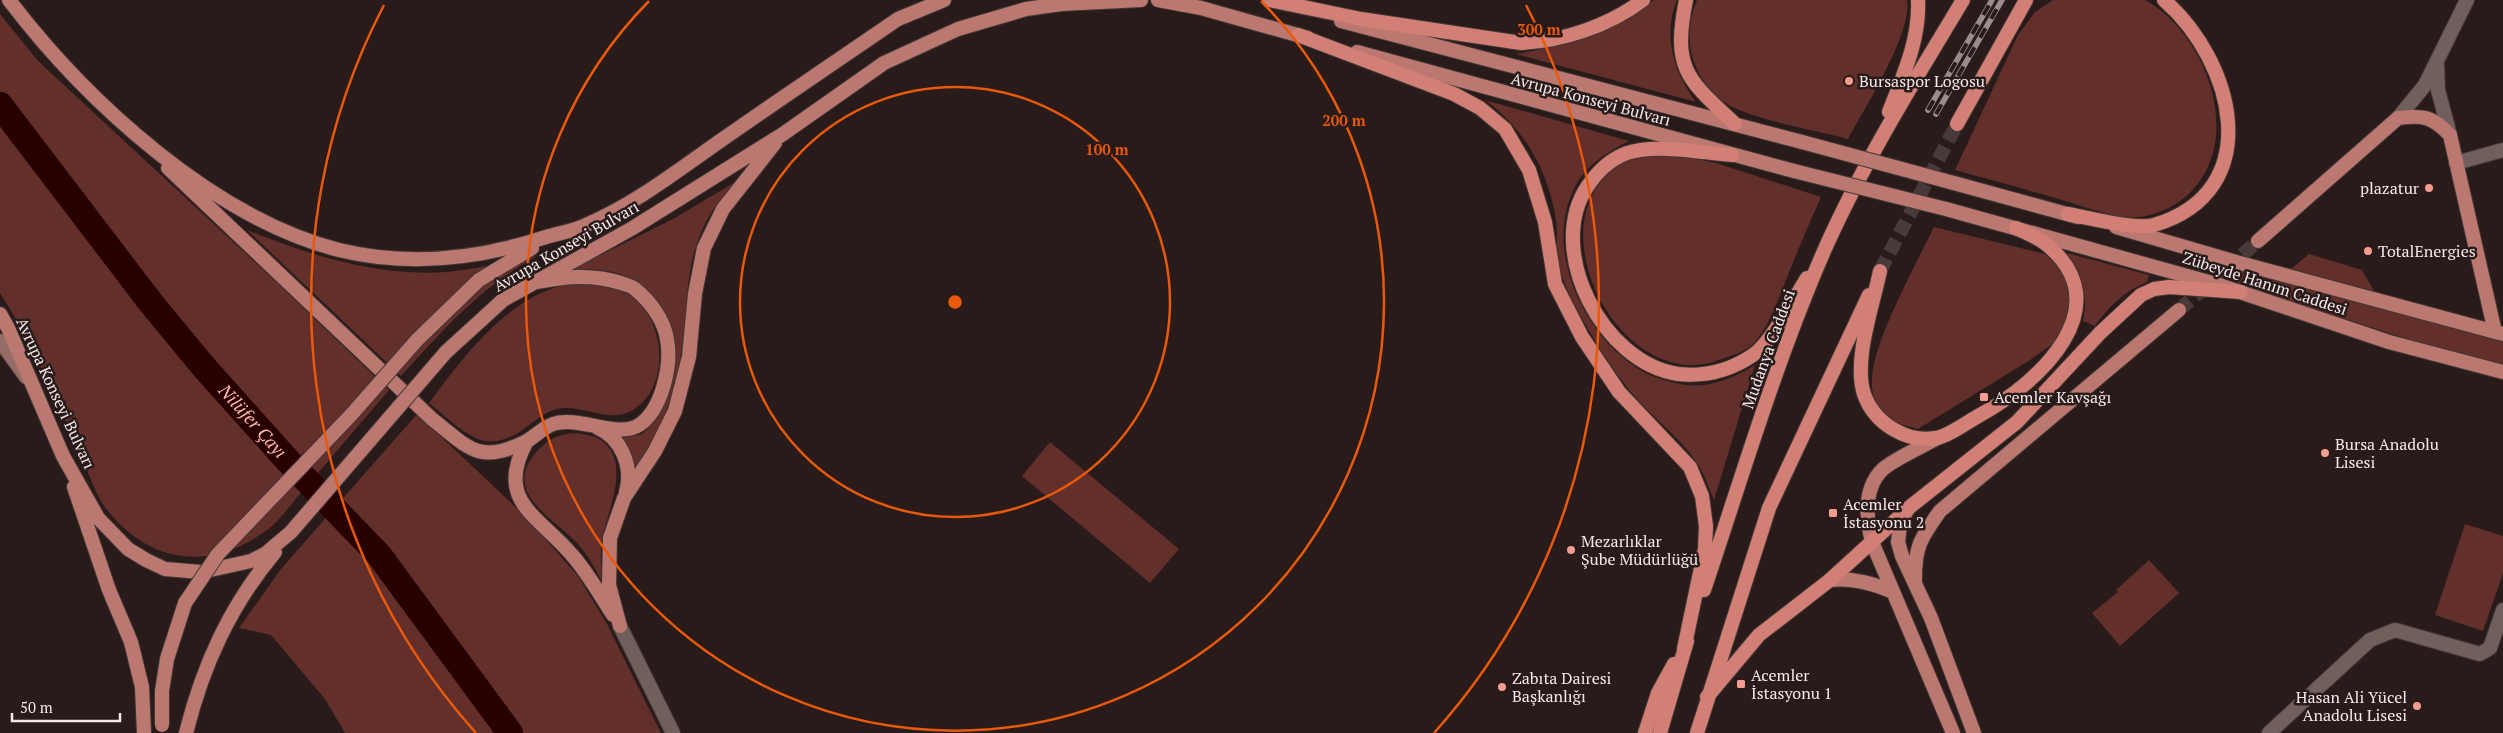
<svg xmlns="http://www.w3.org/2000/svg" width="2503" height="733" font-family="'PT Serif',serif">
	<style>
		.green { fill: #622f2a }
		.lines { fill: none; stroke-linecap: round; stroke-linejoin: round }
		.river { stroke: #290000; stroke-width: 26 }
		.primary-tunnel { stroke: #473a38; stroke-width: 14; stroke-dasharray: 14 7; stroke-linecap: butt }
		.trunk-tunnel { stroke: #473a38; stroke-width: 14; stroke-dasharray: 14 7; stroke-linecap: butt }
		.minor-casing { stroke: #433837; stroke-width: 16 }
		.tertiary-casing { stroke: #433837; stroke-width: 16 }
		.secondary-casing { stroke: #433837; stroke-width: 16 }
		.primary-casing { stroke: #433837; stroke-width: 16 }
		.trunk-casing { stroke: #433837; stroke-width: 16 }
		.minor { stroke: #715f5d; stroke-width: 14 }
		.tertiary { stroke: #715f5d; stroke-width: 14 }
		.secondary { stroke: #966c67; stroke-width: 14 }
		.primary { stroke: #ba7870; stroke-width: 14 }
		.trunk { stroke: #d28076; stroke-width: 14 }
		.rail-casing { stroke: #998d8b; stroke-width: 5.5 }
		.rail { stroke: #291b19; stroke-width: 4; stroke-dasharray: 11; stroke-linecap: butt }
		.primary-bridge-casing { stroke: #433837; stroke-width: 16; stroke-linecap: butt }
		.primary-bridge { stroke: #ba7870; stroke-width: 14 }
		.ring { fill: none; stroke: #e8590c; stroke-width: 2.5 }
		.poi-dot { fill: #f59c91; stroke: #291b19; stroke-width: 2 }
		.labels { text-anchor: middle; stroke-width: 5; stroke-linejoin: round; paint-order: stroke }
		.poi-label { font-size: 16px; fill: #f4e9e8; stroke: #291b19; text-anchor: start }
		.street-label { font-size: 16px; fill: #f4e9e8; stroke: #291b19 }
		.water-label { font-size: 18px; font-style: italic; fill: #fbb4ab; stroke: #291b19 }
		.centre { fill: #e8590c; stroke: #291b19; stroke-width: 2.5 }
		.ring-label { font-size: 15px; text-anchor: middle; font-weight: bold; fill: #e8590c; stroke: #291b19; stroke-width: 5; stroke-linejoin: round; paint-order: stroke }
	</style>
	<rect width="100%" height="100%" fill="#291b19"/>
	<path class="green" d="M1654 0H1677C1662 36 1674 73 1696 102L1516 54C1575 44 1604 33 1654 0Z
		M1697 0H1907C1912 34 1865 107 1848 139 1819 131 1745 118 1724 102 1709 91 1699 77 1693 59 1687 40 1689 19 1697 0Z
		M2053 0H2145C2209 35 2248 147 2183 199 2171 208 2154 216 2138 217 2113 218 2088 208 2065 201 2028 190 1992 180 1955 170L2018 35 2035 12Z
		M0 14 38 61 272 278 389 390C361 423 333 455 305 488 293 501 281 520 267 530 211 571 151 565 107 510 95 495 84 460 75 442 53 391 30 340 0 293Z
		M1485 100 1629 141C1608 152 1587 164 1575 187 1542 249 1585 340 1644 372 1656 379 1674 383 1687 385 1712 388 1735 377 1755 365L1714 500C1709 489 1705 476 1699 466 1681 437 1651 417 1630 391 1610 366 1593 339 1578 311 1569 295 1559 273 1557 255 1556 243 1558 232 1556 221 1549 172 1525 129 1485 100Z
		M1676 155 1716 163 1821 197C1809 224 1797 252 1786 280 1778 300 1770 324 1756 341 1748 351 1731 356 1719 360 1622 397 1529 222 1621 164 1637 154 1658 155 1676 155Z
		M737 181C727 193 714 206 707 220 686 258 688 298 683 339 678 387 663 430 634 469L629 449 623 437C628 436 637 436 642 434 659 423 674 365 672 345 672 341 643 289 639 285 624 269 589 268 570 270L673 219Z
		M1934 227 2045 254 2062 270 2071 295 2070 316 2058 340 2030 360 1918 429C1904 425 1890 423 1881 411 1874 402 1871 390 1872 378 1874 339 1916 265 1934 227Z
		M247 230C309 255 378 277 447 272 477 269 507 262 537 256 482 286 443 330 401 376Z
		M2067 253 2149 275 2147 282C2125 291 2108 307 2095 326L2083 321C2089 291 2081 278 2067 253Z
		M2309 254 2362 270 2374 291 2291 269Z
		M2240 268 2503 334V367L2432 347 2237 284Z
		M585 282C604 285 627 289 641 304 666 334 668 391 631 411 609 424 580 403 556 409 540 414 531 425 518 433 509 438 496 443 485 441 467 438 443 414 429 403 468 351 515 286 585 282Z
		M417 414 524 515 578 576 607 624 661 733H345L325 699 271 635 239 628 281 569Z
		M576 433C582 434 589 435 595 437 635 455 608 510 602 539 600 553 601 568 602 582 595 568 588 555 577 543 555 519 503 494 534 455 546 440 557 434 576 433Z
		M1050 442 1179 549 1150 583 1022 476Z
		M2465 524 2503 536V573L2483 631 2435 615Z
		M2149 560 2179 593 2120 646 2092 613 2118 592 2116 590Z"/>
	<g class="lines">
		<path class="river" id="s1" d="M0 105 151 303 203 366 289 462 379 555 510 733"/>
		<path class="primary-tunnel" d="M2179 310 2258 241"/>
		<path class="trunk-tunnel" d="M1880 271 1957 124"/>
		<g class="minor-casing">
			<path id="minor" d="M2456 163 2503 150
				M620 626 673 733
				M2269 733 2370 640 2395 630 2480 654 2490 648 2503 610"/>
		</g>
		<g class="tertiary-casing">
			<path id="tertiary" d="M2437 65 2438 90 2450 135
				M2398 118 2425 85 2467 0"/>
		</g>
		<g class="secondary-casing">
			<path id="secondary" d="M0 341 26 377"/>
		</g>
		<g class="primary-casing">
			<path id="primary" d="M9 0C86 101 213 218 339 250 409 267 479 259 546 237 559 233 574 231 586 225 635 204 677 171 720 141 779 100 838 60 898 19L944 0
				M1158 0 1201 8 1308 38
				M1341 21 1802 142
				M1357 52 1794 171
				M168 168 432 419C468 447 478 465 525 442 535 437 542 428 553 424 578 415 618 439 639 425 662 410 672 365 667 339 664 320 650 301 635 289 632 286 626 285 621 283 590 273 563 277 532 283
				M1961 185 2078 217
				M1946 209 2216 284 2389 342 2503 372
				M2116 227 2236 262 2503 334
				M2258 241 2398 118C2423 115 2432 116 2450 135L2495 332
				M0 314 8 328 63 456 98 518 128 549 146 560 165 569 201 572 251 561 265 554 291 532
				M417 340 479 280 532 248
				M446 352 503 300 631 229 783 134 884 63 958 29 1026 9 1061 4 1141 0
				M598 428C622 438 633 468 626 492
				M1937 438C1922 447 1896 458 1883 469 1863 488 1866 518 1872 542L1953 733
				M527 441C494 501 538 515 572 555 588 573 600 595 613 615
				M74 487 109 590 131 642 142 687 144 733
				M1907 510 1900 526 1898 542 1902 556 1931 618 1974 733
				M1830 580C1853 578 1872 583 1893 592
				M1915 584C1914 548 1920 539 1940 511L2179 310
				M620 626 609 585 610 538 624 498 655 451 675 411 689 357 695 294 704 248 723 209 775 143
				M186 733C203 665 230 606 275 552"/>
		</g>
		<g class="trunk-casing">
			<path id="trunk" d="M1269 0 1361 19 1521 43C1563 41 1609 26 1643 0
				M1686 0C1672 69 1687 79 1735 124
				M1298 35 1454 94 1480 108 1505 129 1529 170 1545 222 1555 284 1582 337 1619 392 1690 467 1702 496 1706 526 1705 549 1684 649
				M1889 112C1903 76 1920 39 1918 0
				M1957 124 2026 0
				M1732 155C1702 153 1655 143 1627 153 1609 160 1598 171 1587 187 1545 251 1603 363 1678 374 1705 377 1731 370 1753 355 1771 343 1795 297 1807 278
				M2068 214C2089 218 2136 230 2154 225 2268 191 2234 61 2164 0
				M1880 271C1873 306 1853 360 1864 394 1874 423 1906 443 1936 438 1947 437 1969 421 1980 415 2039 383 2122 306 2046 244 2037 237 2026 233 2016 228
				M1704 590C1742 477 1776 361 1824 251 1863 163 1914 82 1963 0
				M1707 697 1759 635 1830 580 1911 506 2017 422 2100 333 2141 295 2154 289 2169 287 2241 292
				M1645 733 1658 693 1674 664
				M1660 733 1687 641
				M1697 733 1769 508 1869 295"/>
		</g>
		<use href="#minor" class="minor"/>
		<use href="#tertiary" class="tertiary"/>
		<use href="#secondary" class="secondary"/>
		<use href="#primary" class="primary"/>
		<use href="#trunk" class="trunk"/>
		<g class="rail-casing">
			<path id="rail" d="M1928 110 1992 0
				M1936 114 2002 0"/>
		</g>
		<use href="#rail" class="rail"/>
		<g class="primary-bridge-casing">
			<path id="primary-bridge" d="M1802 142 1961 185
				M1794 171 1946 209
				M291 532 446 352
				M162 725V691L167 659 185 603 218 554 351 415 417 340"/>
		</g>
		<use href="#primary-bridge" class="primary-bridge"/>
	</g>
	<g class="ring">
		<circle cx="955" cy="302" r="215"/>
		<path d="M1261 1A429 429 0 1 1 649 1"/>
		<path d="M476 733A644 644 0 0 1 384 5M1526 5A644 644 0 0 1 1434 733"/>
	</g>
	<g class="poi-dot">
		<circle cx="1849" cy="81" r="5"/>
		<circle cx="2429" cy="188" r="5"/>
		<circle cx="2368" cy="251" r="5"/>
		<rect x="1979" y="392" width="10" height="10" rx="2.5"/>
		<circle cx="2325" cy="453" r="5"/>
		<rect x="1828" y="508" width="10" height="10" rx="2.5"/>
		<circle cx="1571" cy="550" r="5"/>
		<rect x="1736" y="679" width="10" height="10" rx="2.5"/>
		<circle cx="1502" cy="687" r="5"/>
		<circle cx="2417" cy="706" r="5"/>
	</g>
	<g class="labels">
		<g class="poi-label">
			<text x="1859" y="87">Bursaspor Logosu</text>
			<text x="2419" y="194" text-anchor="end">plazatur</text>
			<text x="2378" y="257">TotalEnergies</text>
			<text x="1994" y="403">Acemler Kavşağı</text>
			<text x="2335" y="450">Bursa Anadolu<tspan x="2335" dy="18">Lisesi</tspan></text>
			<text x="1843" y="510">Acemler<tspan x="1843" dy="18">İstasyonu 2</tspan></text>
			<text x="1581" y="547">Mezarlıklar<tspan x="1581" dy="18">Şube Müdürlüğü</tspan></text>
			<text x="1751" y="681">Acemler<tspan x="1751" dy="18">İstasyonu 1</tspan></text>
			<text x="1512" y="684">Zabıta Dairesi<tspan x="1512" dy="18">Başkanlığı</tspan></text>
			<text x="2407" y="703" text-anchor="end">Hasan Ali Yücel<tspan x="2407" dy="18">Anadolu Lisesi</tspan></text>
		</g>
		<g class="street-label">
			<text transform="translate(1591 99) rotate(15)" y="6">Avrupa Konseyi Bulvarı</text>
			<text transform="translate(566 246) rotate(-30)" y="6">Avrupa Konseyi Bulvarı</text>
			<text transform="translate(2265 283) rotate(18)" y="6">Zübeyde Hanım Caddesi</text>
			<text transform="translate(1768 349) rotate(-70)" y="6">Mudanya Caddesi</text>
			<text transform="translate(56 393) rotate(65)" y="6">Avrupa Konseyi Bulvarı</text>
		</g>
		<g class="water-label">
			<text dy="6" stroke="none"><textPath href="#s1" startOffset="405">Nilüfer Çayı</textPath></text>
		</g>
	</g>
	<circle cx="955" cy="302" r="8" class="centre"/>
	<g class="ring-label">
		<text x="1539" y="35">300 m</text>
		<text x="1344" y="126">200 m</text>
		<text x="1107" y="155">100 m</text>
	</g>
	<path d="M12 713v8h108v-8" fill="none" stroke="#f4e9e8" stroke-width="2.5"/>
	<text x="20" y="713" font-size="15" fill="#f4e9e8" stroke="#291b19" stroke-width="4" paint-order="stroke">50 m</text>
</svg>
